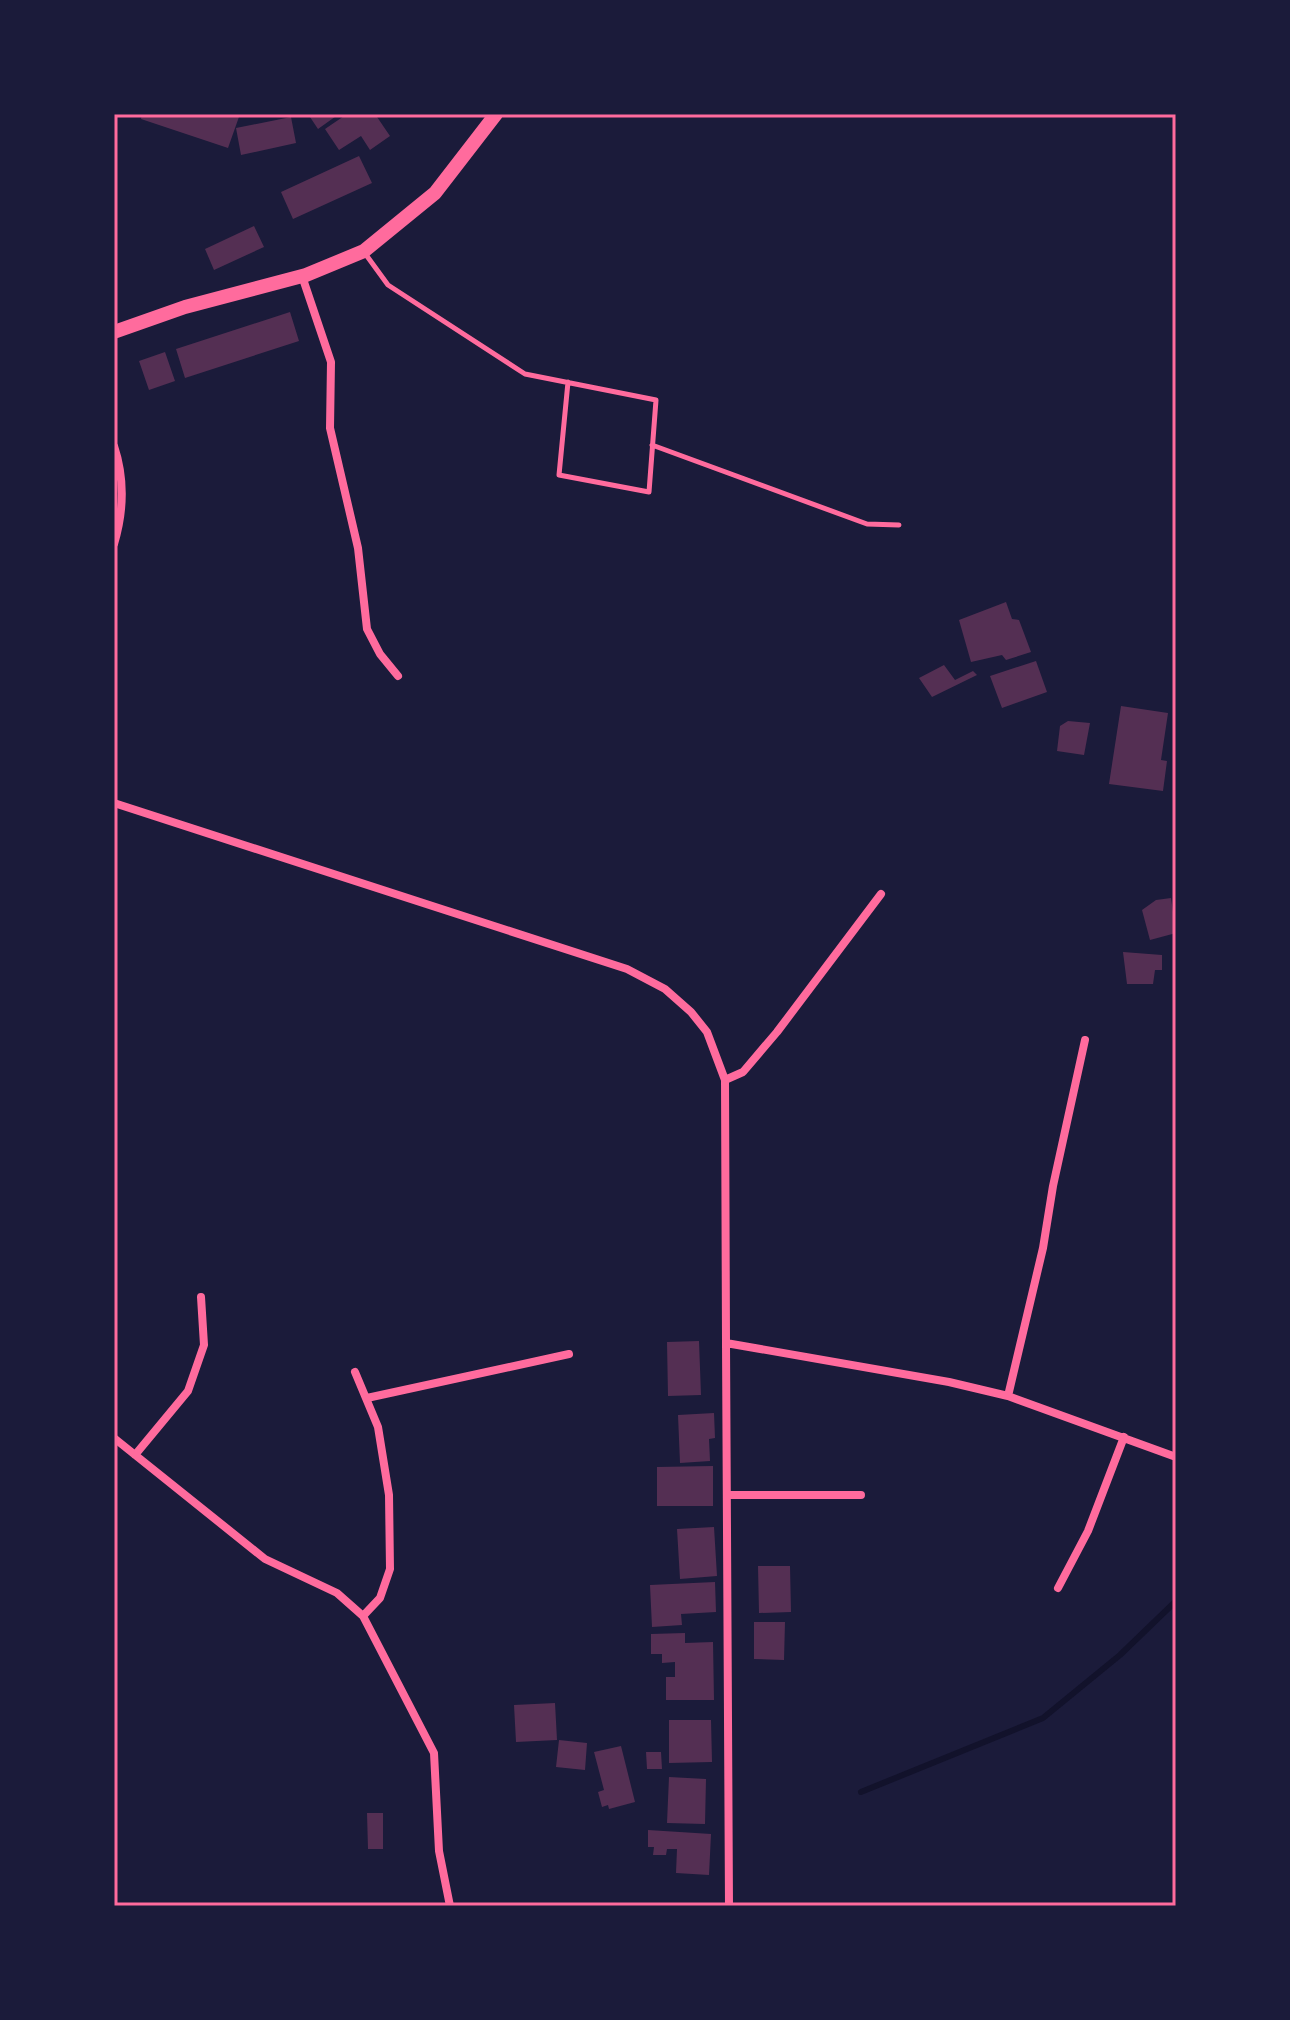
<svg xmlns="http://www.w3.org/2000/svg" width="1290" height="2020" font-family="'DM Sans',sans-serif">
	<style>
		.lines { fill: none; stroke-linecap: round; stroke-linejoin: round }
		.stream { stroke: #12122b; stroke-width: 6 }
		.building { fill: #542f53 }
		.service { stroke: #ff6b9d; stroke-width: 5 }
		.minor { stroke: #ff6b9d; stroke-width: 8 }
		.secondary { stroke: #ff6b9d; stroke-width: 14 }
		.neatline { fill: none; stroke: #ff6b9d; stroke-width: 3 }
	</style>
	<rect width="100%" height="100%" fill="#1b1b3a"/>
	<g class="lines">
		<path class="stream" d="M861 1792 1043 1718 1120 1655 1176 1601"/>
	</g>
	<path class="building" d="M142 114H240L228 148 141 119Z
		M308 114H339L318 129Z
		M347 114H375L390 136 370 150 361 136 339 150 325 129Z
		M291 117 296 143 241 155 236 128Z
		M359 156 372 183 293 219 281 192Z
		M254 226 264 247 214 270 205 249Z
		M290 312 299 341 185 378 176 349Z
		M165 352 175 381 149 390 139 361Z
		M1006 602 1012 619 1019 620 1031 652 1006 660 1002 655 971 662 959 620Z
		M1036 661 1047 692 1002 708 990 676Z
		M944 665 955 680 973 671 977 675 932 697 919 678Z
		M1121 706 1168 713 1161 760 1167 761 1163 791 1109 784Z
		M1068 721 1090 723 1084 755 1057 751 1060 726Z
		M1171 898 1176 933 1150 940 1142 910 1156 900Z
		M1123 952 1162 955V970H1155L1153 984H1127Z
		M699 1341 701 1395 668 1396 667 1342Z
		M714 1413 715 1438 709 1439 710 1461 680 1463 678 1415Z
		M713 1466V1506H657V1467Z
		M714 1527 717 1576 680 1579 677 1529Z
		M758 1566H790L791 1612 759 1613Z
		M715 1582 716 1612 681 1614 682 1625 652 1627 650 1585Z
		M754 1622H785L784 1660 754 1659Z
		M685 1633V1643L713 1642 714 1700H666V1677H675V1662L662 1663V1654H651V1634Z
		M555 1703 557 1740 516 1742 514 1705Z
		M669 1720H711L712 1762 669 1763Z
		M559 1740 587 1743 585 1770 556 1767Z
		M621 1746 635 1802 609 1809 608 1805 602 1807 598 1792 604 1790 594 1752Z
		M646 1752H661L662 1769H647Z
		M669 1777 706 1779 705 1824 667 1823Z
		M367 1813H383V1849H368Z
		M648 1830 711 1834 709 1875 676 1873 677 1849H667L666 1855H653L654 1847H648Z"/>
	<g class="lines">
		<path class="service" d="M364 252 388 285 525 374 656 400 649 492 559 475 568 382
			M652 445 867 524 899 525"/>
		<path class="minor" d="M302 276 331 362 330 428 358 548 367 629 380 654 398 676
			M114 446C125 479 124 511 114 544
			M114 803 627 969 665 989 691 1012 707 1032 725 1080 726 1343 949 1382 1008 1396 1176 1457
			M725 1080 743 1072 777 1032 881 894
			M726 1343 729 1906
			M355 1372 378 1427 389 1495 390 1569 380 1598 363 1616
			M1008 1396 1043 1248 1053 1186 1085 1040
			M367 1398 569 1354
			M114 1438 265 1559 337 1593 363 1616 434 1753 439 1851 450 1906
			M135 1455 188 1391 204 1345 201 1297
			M729 1495H861
			M1058 1588 1088 1531 1124 1437"/>
		<path class="secondary" d="M114 332 185 307 306 275 364 251 435 193 496 114"/>
	</g>
	<rect width="1290" height="2020" fill="none" stroke="#1b1b3a" stroke-width="232"/>
	<rect x="116" y="116" width="1058" height="1788" class="neatline"/>
</svg>
